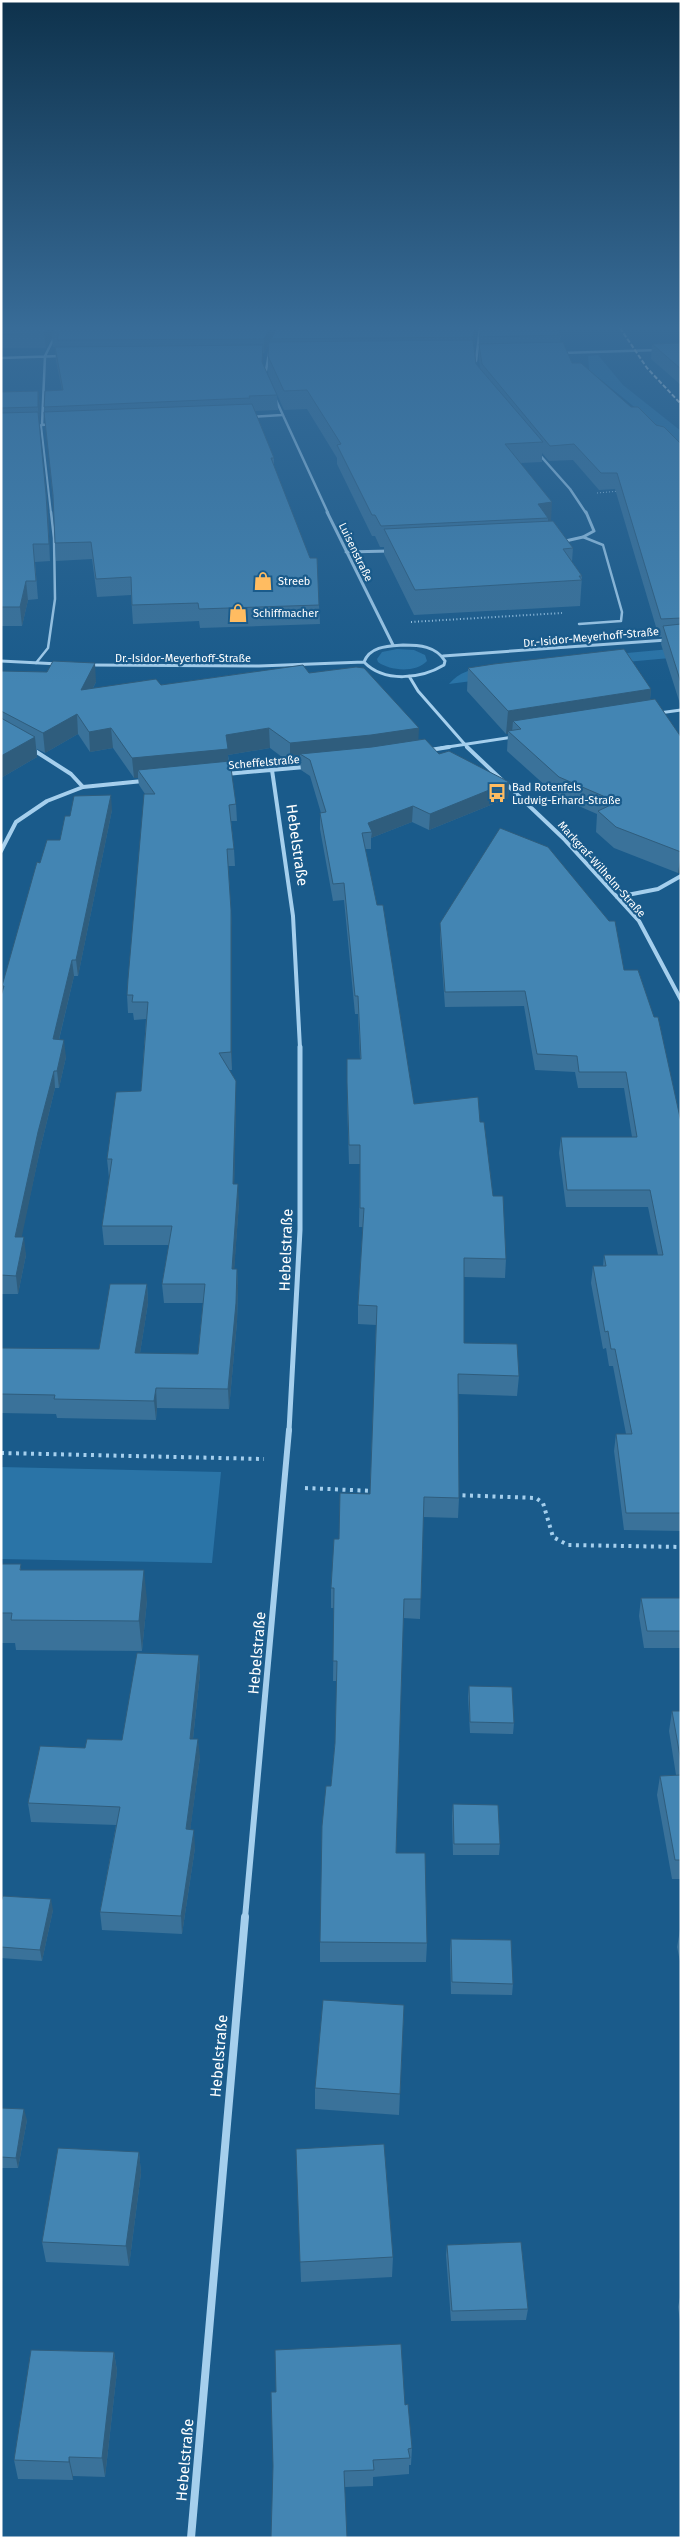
<svg xmlns="http://www.w3.org/2000/svg" width="682" height="2539" font-family="'Fira Sans',sans-serif">
	<style>
		.green { fill: #2a74a7 }
		.lines { fill: none; stroke-linecap: round; stroke-linejoin: round }
		.path-far2 { stroke: #a5cfed; stroke-width: 1; stroke-dasharray: 1 2; stroke-linecap: butt }
		.path-far1 { stroke: #a5cfed; stroke-width: 2; stroke-dasharray: 1 2.5; stroke-linecap: butt }
		.path { stroke: #a5cfed; stroke-width: 4; stroke-dasharray: 3 4.5; stroke-linecap: butt }
		.lane-far1 { stroke: #a5cfed; stroke-width: 2 }
		.lane { stroke: #a5cfed; stroke-width: 2.5 }
		.street-far5 { stroke: #a5cfed; stroke-width: 2.5 }
		.street-far4 { stroke: #a5cfed; stroke-width: 3 }
		.street-far3 { stroke: #a5cfed; stroke-width: 4 }
		.street-far2 { stroke: #a5cfed; stroke-width: 5 }
		.street-far1 { stroke: #a5cfed; stroke-width: 6 }
		.street { stroke: #a5cfed; stroke-width: 8 }
		.rail { stroke: #fff; stroke-width: 2; stroke-dasharray: 4.5 2; stroke-linecap: butt }
		.wall { fill: #3a729a }
		.shaded-wall { fill: #2f5d7d }
		.building { fill: #4385b3; stroke: #2f5d7d }
		.labels { text-anchor: middle; stroke-width: 4.5; stroke-linejoin: round; paint-order: stroke }
		.far-street-label { font-size: 11px; fill: #fff; stroke: #1a5b8b }
		.far-poi-label { font-size: 11px; fill: #fff; stroke: #1a5b8b; text-anchor: start }
		.near-street-label { font-size: 15px; fill: #fff; stroke: #1a5b8b }
	</style>
	<rect width="100%" height="100%" fill="#1a5b8b"/>
	<path class="green" d="M598 355 623 385 681 431V445L589 370 588 356Z
		M681 648V657L593 665 449 684C459 672 472 669 487 666Z
		M397 649 414 650 425 655 427 661C416 673 390 671 378 662L377 659 382 652Z
		M1 1467 221 1472 212 1563 1 1559Z"/>
	<g class="lines">
		<path class="path-far2" d="M597 493 620 491"/>
		<path class="path-far1" d="M411 622 562 613"/>
		<path class="path" d="M1 1453 264 1459
			M305 1488 374 1491
			M455 1495 536 1498 543 1503 553 1537 568 1545 681 1547"/>
		<path class="lane-far1" d="M41 425 51 513"/>
		<path class="lane" d="M579 624 621 621 622 612 603 545 583 537
			M36 663 48 648 55 599 54 538 51 512"/>
		<path class="street-far5" d="M562 353 658 350
			M1 358 61 356
			M476 361 480 328
			M265 376 270 348
			M276 400 328 513
			M252 417 282 415
			M52 424 42 425 45 356 59 328
			M538 453 570 489 586 513"/>
		<path class="street-far4" d="M327 512 393 645
			M561 542 583 537 594 531 586 512
			M346 552 390 551
			M403 645C419 645 436 646 445 661L444 665C421 679 384 683 364 662 370 646 388 646 403 645Z
			M443 656 681 639
			M1 661 59 664
			M90 665 259 666 364 662
			M409 676 418 691 468 748
			M659 713 681 710
			M441 748 513 737"/>
		<path class="street-far3" d="M467 747 563 838 639 921 681 1000
			M32 749 71 774 83 787
			M430 750 449 747
			M272 770 293 916 300 1048
			M226 774 305 767
			M1 851 16 822 47 801 83 787 143 781
			M617 897 658 889 681 876"/>
		<path class="street-far2" d="M289 1431 300 1230V1047"/>
		<path class="street-far1" d="M245 1918 289 1430"/>
		<path class="street" d="M191 2538 245 1917"/>
		<path class="rail" d="M620 328 647 368 681 404"/>
	</g>
	<path class="wall" d="M1 328H477L474 345 476 364 480 368 479 358V337L561 335 560 342 572 363 681 444V707L661 644 662 637H659L615 489 599 490 573 460 549 461 542 453V462L521 463 551 521 573 548 572 562 582 576 580 606 414 615 384 554V547H380L375 536H372L337 464V458L307 409 284 410 268 374V356L269 344 264 353H263V364L277 395 278 410 255 411 274 458V468L319 605 320 624 200 628 199 621 133 624 131 595 97 597 92 559 56 561 53 500 44 407 62 390 56 361 55 347H53L52 337 46 348H1Z
		M681 343V385L651 359 652 344Z
		M38 391 40 406 39 422 48 511 50 561 35 562 38 599 28 600 22 626H1V392Z
		M468 668 651 689 650 699 681 737V873H678L614 848 596 832 597 814 558 797 507 751 508 734H506L467 691Z
		M1 671 96 682 93 688 161 685 309 673 418 740 439 754 509 782 508 798 429 830 412 822 371 838V849H365L414 1104 480 1122 493 1196 506 1259 505 1278 464 1277V1343L519 1376 517 1396 458 1394 459 1498 458 1518 423 1517 420 1619 403 1618 396 1853 427 1943 426 1962H320V1942L331 1786 335 1743 337 1681H333L334 1608H331V1588L339 1539 370 1494 376 1325 358 1324V1305L363 1227H359L360 1164H349L347 1101V1059H360L358 1014H355L344 900 333 901 320 829V813H321L310 776 301 770 300 762 290 763 270 748 228 755 229 761 236 804 237 821H231L234 849 235 866H228L232 927V1070H229L236 1081V1100L234 1184 239 1203 234 1269H237L238 1288 237 1322 229 1409 157 1408 156 1420 57 1418 56 1414 1 1413V1348L99 1349 147 1284 148 1303 140 1353 198 1354 203 1303H164L162 1284 169 1245H104L102 1226 109 1178 107 1159 141 1091 146 1019 134 1020 133 1013H128L127 995 145 794 139 785 138 778H134L113 748 90 752 78 734 45 753 37 749V757L1 778Z
		M112 810 78 976H74L59 1040 66 1057 59 1088H55L40 1150 21 1237 26 1255 18 1294H1V996L3 992 2 986 40 863 60 840 70 816Z
		M440 923 624 970 681 1122V1531L624 1530 614 1451 616 1434H626L613 1366H609L606 1348 603 1349 591 1283 593 1266H603L604 1255H658L648 1207H566L559 1153 561 1137H632L624 1088H578L575 1072 535 1070 524 1006 445 1007 440 938Z
		M1 1564H21V1570L147 1600 142 1651 16 1650 15 1643H1Z
		M641 1598H681V1648H644L639 1616Z
		M199 1655 200 1673 193 1739 200 1757 190 1830 195 1848 182 1934 102 1930 100 1912 116 1825 31 1822 28 1803 85 1748 122 1740Z
		M469 1686 514 1723 513 1734 470 1733 468 1697Z
		M672 1711H681V1879H672L657 1795 660 1776 676 1775 669 1731Z
		M453 1804 500 1844 499 1855H453L452 1816Z
		M1 1902 53 1910 42 1961 1 1958Z
		M680 1930H681V1966L677 1947Z
		M451 1939 513 1984 512 1995 451 1994 450 1950Z
		M404 2005 399 2115 315 2109V2088Z
		M1 2108 27 2120 18 2168H1Z
		M296 2149 393 2257 392 2277 301 2282Z
		M139 2152 141 2173 129 2266 46 2262 42 2242Z
		M447 2245 528 2309 526 2320 451 2321 446 2255Z
		M680 2297H681V2328L678 2307Z
		M114 2352 117 2371 105 2477 73 2476V2480L18 2479 14 2460Z
		M405 2405 412 2448 411 2465H409V2474L373 2477V2486L345 2487 273 2466Z"/>
	<path class="shaded-wall" d="M48 328H57L52 333V337L46 348 44 333Z
		M270 328H278L271 339 264 353V339Z
		M475 328H477L472 352 473 337Z
		M263 345V359L262 376V362Z
		M38 391 40 406 39 422 38 407Z
		M46 494 48 511 50 561 49 544Z
		M552 502 551 523 548 524V518L538 504Z
		M26 581 28 600 22 626 20 607Z
		M95 663 96 682 82 709 81 690Z
		M651 689 649 712 521 729 513 721 512 733 508 731V734H506L508 711Z
		M77 714 78 734 45 753 43 733Z
		M111 728 113 748 90 752 89 732Z
		M269 728 270 748 228 755 229 769 138 770V778H134L132 758 226 735Z
		M419 728 418 748 310 760 300 754V762L290 763V743Z
		M35 737 37 757 1 778V756Z
		M509 782 508 798 429 830 430 814Z
		M111 795 112 810 78 976 76 960Z
		M413 806 412 822 371 838 372 832 368 823Z
		M681 854V873H678Z
		M231 910 232 927V1070L231 1052Z
		M72 960 74 976 55 1056 53 1039Z
		M64 1040 66 1057 59 1088 57 1071Z
		M54 1071 55 1088 40 1150 18 1255 15 1237 38 1132Z
		M236 1081V1100L234 1203 233 1184Z
		M238 1184 239 1203 233 1288 232 1269Z
		M24 1237 26 1255 18 1294 16 1276Z
		M237 1269 238 1288 237 1322 229 1409 228 1389Z
		M147 1284 148 1303 137 1372 135 1353Z
		M156 1388 157 1408 156 1420 154 1401Z
		M144 1570 147 1600 142 1651 139 1621Z
		M199 1655 200 1673 191 1757 190 1739Z
		M198 1739 200 1757 188 1847 186 1829Z
		M194 1830 195 1848 182 1934 181 1916Z
		M51 1899 53 1910 42 1961 40 1950Z
		M24 2109 27 2120 18 2168 16 2158Z
		M139 2152 141 2173 129 2266 126 2246Z
		M114 2352 117 2371 105 2477 102 2458Z
		M69 2457 73 2476V2480L69 2462Z"/>
	<path class="building" d="M1 328H48L44 333 1 334Z
		M54 328H270L264 339 57 340 59 333H52Z
		M277 328H475L473 337 271 339Z
		M481 328H558L561 335 479 337Z
		M473 340 476 364 543 442 505 444 552 502 538 504 548 518 381 526 375 515H372L337 445 341 444 307 390 284 391 268 356 269 342Z
		M563 342 572 363H581L631 407H638L656 425 664 427 681 444V618L661 619 617 473H601L574 444 550 446 482 364 479 344Z
		M681 343V369L652 344Z
		M263 345 262 362 277 395 249 396 250 398 44 407 45 391 63 390 55 347Z
		M38 391V407L1 408V392Z
		M252 404 274 458H271L310 558H317L319 605 199 609 198 603 132 605 131 577 96 579 91 542 55 543 53 495 44 412Z
		M38 412 46 494 49 544H33L36 581H26L20 607H1V413Z
		M553 521 573 548 563 549 582 576H579L582 580 415 590 384 529Z
		M681 624V683L663 626Z
		M624 649 651 689 508 711 468 668 494 664Z
		M53 661 95 663 81 690 156 679 161 685 303 665 309 673 356 667 364 668 419 728 371 735 290 743 269 728 226 735 228 749 132 758 111 728 89 732 77 714 43 733 1 711V671L47 672Z
		M655 699 681 737V852L616 827 598 811 617 802 559 777 508 731 521 729 513 721Z
		M1 718 35 737 1 756Z
		M425 739 439 754 449 751 509 782 430 814 413 806 368 823 372 832 362 833 377 905H383L414 1104 478 1097 480 1122H484L493 1196H503L506 1259 464 1258V1343L517 1344 519 1376 458 1374 459 1498 424 1497 421 1599H404L396 1853H425L427 1943 320 1942 322 1826 326 1786H331L335 1743 337 1661H333L334 1588H331L334 1539H339L340 1493 370 1494 377 1306 358 1305 364 1208H360V1145H349L347 1082V1059H361L358 996H355L344 883 333 884 320 813 326 812 310 760 300 754 372 747Z
		M230 761 236 804 229 805 234 849H227L231 910V1052L219 1053 236 1081 233 1184H238L232 1269H237L236 1303 228 1389 156 1388 154 1401 54 1399 55 1395 1 1394V1348L99 1349 110 1284H147L135 1353 198 1354 205 1284H162L172 1226H102L112 1159H107L116 1092 141 1091 148 1002H132L133 995H127L128 979 144 794H155L138 770Z
		M111 795 76 960H72L53 1039 64 1040 57 1071H54L38 1132 15 1237H24L16 1276 1 1275V996L4 986H2L37 862 40 863 47 840H60L65 816H70L74 796Z
		M500 828 548 847 609 921H615L624 970H638L654 1017H658L681 1122V1513H626L616 1434H632L615 1349H611L608 1331 605 1332 593 1266H606L604 1255H663L650 1190H567L561 1137H637L626 1072H579L577 1056 537 1054 525 991 445 992 440 923Z
		M1 1564H21L20 1570H144L139 1621 11 1620 12 1613H1Z
		M641 1598H681V1631H647Z
		M137 1653 199 1655 190 1739H198L186 1829 194 1830 181 1916 100 1912 120 1807 28 1803 40 1746 85 1748 87 1739 122 1740Z
		M469 1686 512 1687 514 1723 470 1722Z
		M672 1711H681V1762Z
		M681 1775V1860H675L660 1776Z
		M453 1804 498 1805 500 1844H454Z
		M3 1896 51 1899 40 1950 1 1947V1902Z
		M451 1939 511 1940 513 1984 452 1982Z
		M323 2000 404 2005 400 2094 315 2088Z
		M1 2108 24 2109 16 2158 1 2157Z
		M384 2144 393 2257 300 2262 296 2149Z
		M58 2148 139 2152 126 2246 42 2242Z
		M521 2242 528 2309 452 2311 447 2245Z
		M401 2344 405 2405 408 2404 412 2448 408 2449 410 2458 373 2460 374 2470 344 2471 347 2538H271L273 2466 271 2392H276L275 2350Z
		M31 2350 114 2352 102 2458 69 2457V2462L14 2460Z"/>
	<linearGradient id="sky" x2="0" y2="1"><stop stop-color="#0e324c"/><stop offset="0.48" stop-color="#386c98"/><stop offset="1" stop-color="#386c98" stop-opacity="0"/></linearGradient>
	<rect width="682" height="683" fill="url(#sky)"/>
	<defs>
		<g id="shop-bare" transform="scale(1.5)"><path d="M-5-2.5h2.3a2.7 3.5 0 0 1 5.4 0H5L5.5 6h-11ZM-1.5-2.5h3a1.5 2.3 0 0 0-3 0Z" fill="#ffbc61" stroke="#1a5b8b" stroke-width="2.5" paint-order="stroke"/></g>
		<g id="bus-bare" transform="scale(1.5)"><path d="M-5-6H5V4H4V6H2V4H-2V6H-4V4H-5ZM-3.5-4V0h7V-4ZM-3.5 1.2v1.5H-2V1.2ZM2 1.2v1.5H3.5V1.2Z" fill="#ffbc61" stroke="#1a5b8b" stroke-width="2.5" paint-order="stroke"/></g>
	</defs>
	<g fill-rule="evenodd">
		<use href="#shop-bare" x="263" y="581"/>
		<use href="#shop-bare" x="238" y="613"/>
		<use href="#bus-bare" x="497" y="793"/>
	</g>
	<g class="labels">
		<g class="far-street-label">
			<text transform="translate(356 552) rotate(64)" y="4">Luisenstraße</text>
			<text transform="translate(591 637) rotate(-5)" y="4">Dr.-Isidor-Meyerhoff-Straße</text>
			<text x="183" y="662">Dr.-Isidor-Meyerhoff-Straße</text>
			<text transform="translate(264 762) rotate(-5)" y="4">Scheffelstraße</text>
			<text transform="translate(602 869) rotate(48)" y="4">Markgraf-Wilhelm-Straße</text>
		</g>
		<g class="far-poi-label">
			<text x="278" y="585">Streeb</text>
			<text x="253" y="617">Schiffmacher</text>
			<text x="512" y="791">Bad Rotenfels<tspan x="512" dy="13">Ludwig-Erhard-Straße</tspan></text>
		</g>
		<g class="near-street-label">
			<text transform="translate(297 845) rotate(82)" y="5">Hebelstraße</text>
			<text transform="translate(286 1250) rotate(-88)" y="5">Hebelstraße</text>
			<text transform="translate(257 1653) rotate(-85)" y="5">Hebelstraße</text>
			<text transform="translate(219 2056) rotate(-85)" y="5">Hebelstraße</text>
			<text transform="translate(185 2460) rotate(-85)" y="5">Hebelstraße</text>
		</g>
	</g>
	<rect width="682" height="2539" fill="none" stroke="#ffffff" stroke-width="5"/>
</svg>
